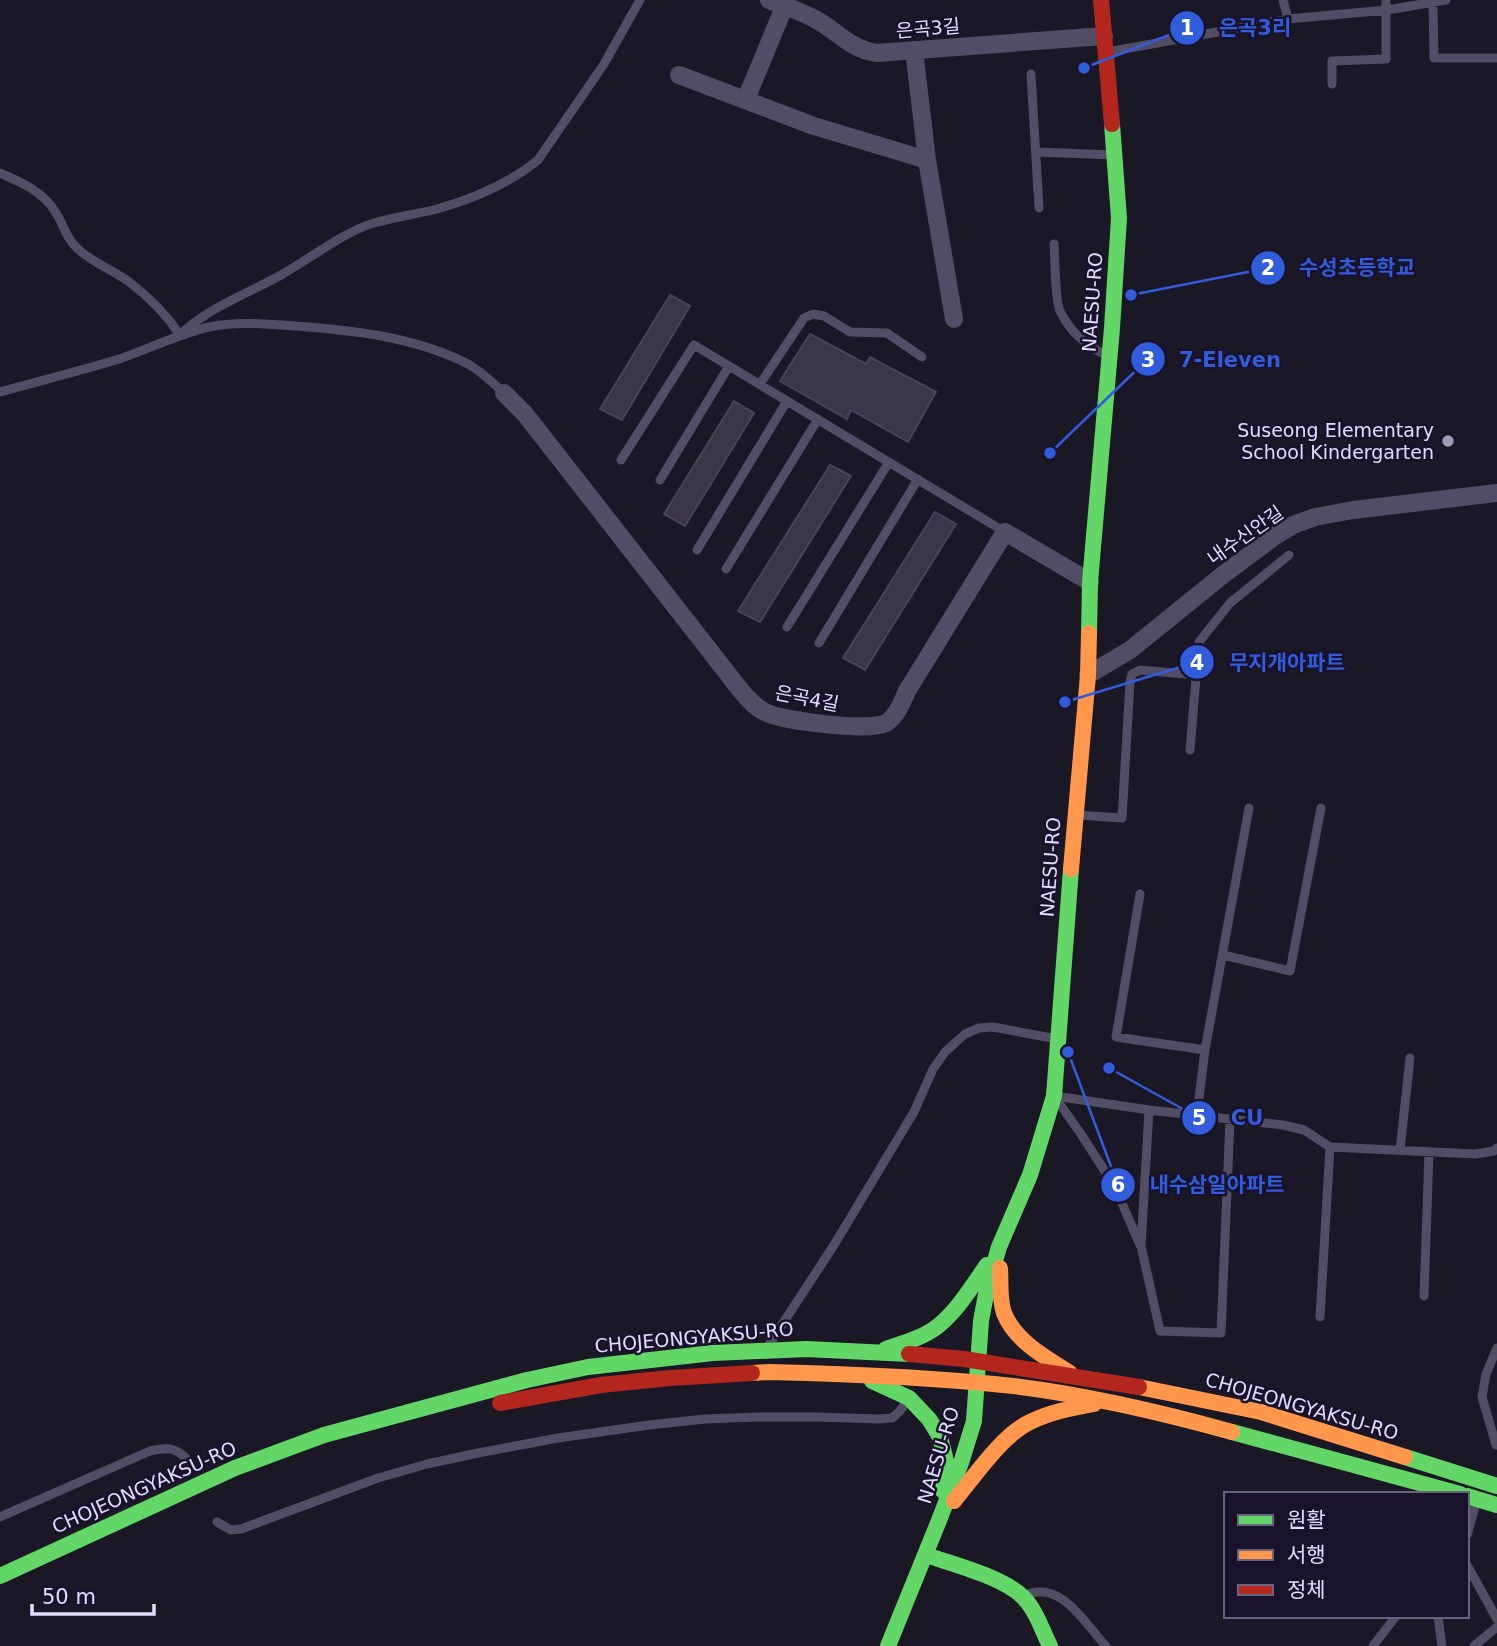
<svg xmlns="http://www.w3.org/2000/svg" width="1497" height="1646" font-family="'DejaVu Sans','Noto Sans KR',sans-serif">
	<style>
		.building { fill: #3a3646; stroke: #484358; stroke-width: 2 }
		.lines { fill: none; stroke-linecap: round; stroke-linejoin: round }
		.lane { stroke: #504d65; stroke-width: 9 }
		.street { stroke: #504d65; stroke-width: 18 }
		.fast { stroke: #63d668; stroke-width: 16 }
		.slow { stroke: #ff974d; stroke-width: 16 }
		.jam { stroke: #b3261e; stroke-width: 16 }
		.poi-dot { fill: #9d97b2; stroke: #18122b; stroke-width: 2.5 }
		.labels { text-anchor: middle; stroke-width: 5; stroke-linejoin: round; paint-order: stroke }
		.street-label { font-size: 19px; fill: #e3dcfe; stroke: #18122b }
		.poi-label { font-size: 19px; fill: #e3dcfe; stroke: #18122b; text-anchor: end }
		.leader { fill: none; stroke: #315cdc; stroke-width: 2.5 }
		.callout-dot { fill: #315cdc; stroke: #18122b; stroke-width: 2.5 }
		.mark-label { font-size: 21px; text-anchor: middle; font-weight: bold; fill: #fff }
		.callout-label { font-size: 21px; text-anchor: middle; font-weight: bold; fill: #315cdc; stroke: #18122b; stroke-width: 5; stroke-linejoin: round; paint-order: stroke }
	</style>
	<rect width="100%" height="100%" fill="#1b1825"/>
	<path class="building" d="M670 295 690 306 622 420 600 409Z
		M810 334 866 364 870 357 936 392 908 442 851 410 847 419 780 381Z
		M734 401 754 413 685 526 664 514Z
		M830 465 851 476 760 622 738 611Z
		M935 512 956 524 865 670 843 658Z"/>
	<g class="lines">
		<path class="lane" d="M1283 0 1288 19
			M1433 3 1434 58H1497
			M1108 52 1288 19 1387 10 1446 0
			M1031 74 1039 208
			M1332 84V61L1386 59V0
			M1036 152 1114 155
			M0 173C21 182 44 192 56 213 64 225 66 239 78 249 92 262 112 270 128 281 148 296 166 314 180 335
			M1054 244C1055 258 1055 301 1060 311 1070 332 1088 347 1108 356
			M180 335C205 309 249 293 281 275 310 259 343 232 374 223 395 217 417 214 437 209 472 199 510 183 538 160L604 64 640 0
			M760 384 804 318 813 314 824 316 850 332 887 333 922 357
			M0 392C39 381 80 371 119 359 149 349 178 334 209 327 237 321 267 324 295 326 352 330 414 337 466 363 480 370 492 382 504 393
			M621 460 694 345 1005 532
			M660 480 729 366
			M697 550 787 401
			M726 569 818 419
			M787 627 889 462
			M819 643 918 479
			M1190 750 1199 642 1230 603 1289 555
			M1077 815 1122 818 1130 682 1132 674 1140 670 1196 675
			M1140 894 1116 1037 1205 1050
			M1223 955 1290 971 1321 808
			M1055 1096 1149 1110 1283 1125 1304 1130 1330 1147 1475 1154 1494 1151 1497 1148
			M1057 1100 1081 1134 1115 1187 1140 1245
			M1149 1110 1141 1246 1160 1331 1221 1333 1230 1120
			M1197 1115 1205 1050 1249 808
			M1400 1150 1410 1058
			M1424 1296 1429 1152
			M1320 1317 1330 1147
			M768 1346 834 1245 914 1112 933 1069 945 1052 965 1034 979 1028 993 1027 1057 1039
			M1496 1445 1482 1397 1486 1374 1497 1348
			M0 1517 150 1451C169 1447 176 1447 190 1462
			M217 1522 231 1530 241 1529 378 1478 427 1464 478 1453 558 1438 649 1425 705 1419 758 1417H816L879 1419 892 1418 900 1411 908 1399
			M1467 1535 1477 1500
			M1467 1565 1497 1619
			M1025 1595C1061 1579 1085 1624 1106 1646
			M1438 1616 1442 1646
			M1373 1646 1396 1616
			M1474 1646 1497 1627"/>
		<path class="street" d="M769 0C784 6 800 11 815 19 838 31 849 49 877 53L1104 36
			M914 50 927 160 954 319
			M679 75 814 126 927 160
			M746 99 787 0
			M504 393 525 414 742 692C749 700 757 709 767 713 785 721 869 732 886 723 897 716 902 702 907 691L1005 532 1090 582
			M1088 675 1130 650 1224 574 1275 536 1293 525 1315 517 1353 510 1497 493"/>
		<path class="fast" d="M1089 633 1090 582 1112 328 1119 218 1112 124
			M886 1349C903 1343 923 1338 938 1326 958 1310 972 1286 987 1265
			M872 1381 909 1398 929 1419 940 1437 946 1461 943 1491
			M1232 1432 1460 1494
			M1405 1457 1497 1486
			M1467 1496 1497 1505
			M926 1555C953 1564 1003 1577 1023 1597 1036 1610 1042 1630 1050 1646
			M0 1576 235 1468 324 1435 527 1380 588 1367 713 1353 806 1349 909 1354
			M888 1646 940 1518 961 1463 974 1421 981 1321 987 1289 999 1247 1030 1175 1054 1096 1071 869"/>
		<path class="slow" d="M1071 869 1088 675 1089 633
			M1000 1268C1001 1282 999 1299 1004 1313 1015 1341 1046 1358 1070 1373
			M752 1373 769 1372C851 1374 932 1377 1013 1386 1087 1395 1160 1412 1232 1432
			M1139 1387 1261 1412 1405 1457
			M954 1501C975 1476 1001 1436 1030 1422 1050 1412 1072 1408 1094 1404"/>
		<path class="jam" d="M1101 0 1112 124
			M909 1354 964 1359 1139 1387
			M500 1403 601 1385 670 1378 752 1373"/>
	</g>
	<circle class="poi-dot" cx="1448" cy="441" r="7"/>
	<g class="labels">
		<g class="street-label">
			<text transform="translate(928 28) rotate(-5)" y="7">은곡3길</text>
			<text transform="translate(1092 302) rotate(-86)" y="7">NAESU-RO</text>
			<text transform="translate(1245 535) rotate(-35)" y="7">내수신안길</text>
			<text transform="translate(807 698) rotate(11)" y="7">은곡4길</text>
			<text transform="translate(1050 867) rotate(-86)" y="7">NAESU-RO</text>
			<text transform="translate(694 1337) rotate(-5)" y="7">CHOJEONGYAKSU-RO</text>
			<text transform="translate(1302 1406) rotate(16)" y="7">CHOJEONGYAKSU-RO</text>
			<text transform="translate(938 1455) rotate(-73)" y="7">NAESU-RO</text>
			<text transform="translate(144 1487) rotate(-24)" y="7">CHOJEONGYAKSU-RO</text>
		</g>
		<g class="poi-label">
			<text x="1434" y="437">Suseong Elementary<tspan x="1434" dy="22">School Kindergarten</tspan></text>
		</g>
	</g>
	<path class="leader" d="M1084 68L1187 28M1131 295L1268 268M1050 453L1148 359M1065 702L1197 662M1109 1068L1199 1118M1068 1052L1118 1185"/>
	<g class="callout-dot">
		<circle cx="1084" cy="68" r="7"/>
		<circle cx="1131" cy="295" r="7"/>
		<circle cx="1050" cy="453" r="7"/>
		<circle cx="1065" cy="702" r="7"/>
		<circle cx="1109" cy="1068" r="7"/>
		<circle cx="1068" cy="1052" r="7"/>
		<circle cx="1187" cy="28" r="18"/>
		<circle cx="1268" cy="268" r="18"/>
		<circle cx="1148" cy="359" r="18"/>
		<circle cx="1197" cy="662" r="18"/>
		<circle cx="1199" cy="1118" r="18"/>
		<circle cx="1118" cy="1185" r="18"/>
	</g>
	<g class="mark-label">
		<text x="1187" y="35">1</text>
		<text x="1268" y="275">2</text>
		<text x="1148" y="367">3</text>
		<text x="1197" y="670">4</text>
		<text x="1199" y="1125">5</text>
		<text x="1118" y="1192">6</text>
	</g>
	<g class="callout-label">
		<text x="1255" y="35">은곡3리</text>
		<text x="1357" y="275">수성초등학교</text>
		<text x="1230" y="367">7-Eleven</text>
		<text x="1287" y="670">무지개아파트</text>
		<text x="1247" y="1125">CU</text>
		<text x="1217" y="1192">내수삼일아파트</text>
	</g>
	<rect x="1224" y="1492" width="245" height="126" fill="#18122b" stroke="#69637f" stroke-width="2"/>
	<rect x="1238" y="1515" width="35" height="10" fill="#63d668" stroke="#69637f" stroke-width="2"/>
	<text x="1287" y="1527" font-size="21" fill="#e3dcfe">원활</text>
	<rect x="1238" y="1550" width="35" height="10" fill="#ff974d" stroke="#69637f" stroke-width="2"/>
	<text x="1287" y="1562" font-size="21" fill="#e3dcfe">서행</text>
	<rect x="1238" y="1585" width="35" height="10" fill="#b3261e" stroke="#69637f" stroke-width="2"/>
	<text x="1287" y="1597" font-size="21" fill="#e3dcfe">정체</text>
	<path d="M32 1604v10h122v-10" fill="none" stroke="#e3dcfe" stroke-width="3.5"/>
	<text x="42" y="1604" font-size="21" fill="#e3dcfe" stroke="#18122b" stroke-width="5" paint-order="stroke">50 m</text>
</svg>
